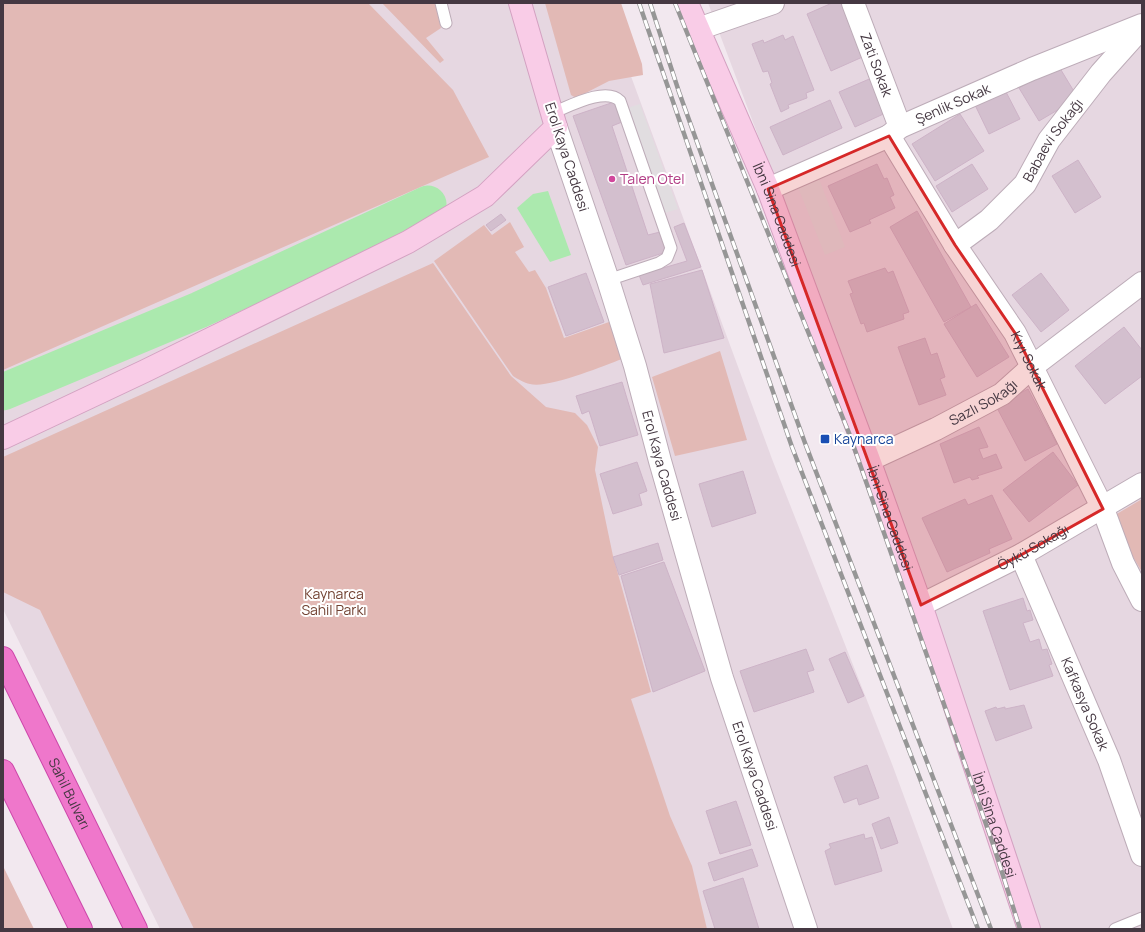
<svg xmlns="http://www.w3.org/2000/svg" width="1145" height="932" font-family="Manrope,sans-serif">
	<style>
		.residential { fill: #e6d7e1 }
		.green { fill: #e2b9b5 }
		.parking { fill: #e1dde0 }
		.water { fill: #abe9ae }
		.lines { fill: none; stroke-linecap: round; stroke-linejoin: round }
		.river { stroke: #abe9ae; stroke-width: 37 }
		.building { fill: #d3bfce; stroke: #cdb3c7 }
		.lane-casing { stroke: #bdacb8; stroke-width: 13 }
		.street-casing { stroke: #bdacb8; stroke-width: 24 }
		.secondary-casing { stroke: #d3a1c1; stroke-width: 24 }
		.highway-casing { stroke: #cd47aa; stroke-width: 24 }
		.lane { stroke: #fff; stroke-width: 11 }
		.street { stroke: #fff; stroke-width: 22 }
		.secondary { stroke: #f9cce7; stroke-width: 22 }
		.highway { stroke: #ef77cb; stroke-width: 22 }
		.rail-casing { stroke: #969696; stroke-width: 4.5 }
		.rail { stroke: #fff; stroke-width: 3; stroke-dasharray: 9; stroke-linecap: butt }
		.marked { fill: #d62828; fill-opacity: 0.2; stroke: #d62828; stroke-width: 3; stroke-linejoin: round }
		.hotel-dot { fill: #d1479c; stroke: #fff; stroke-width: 1.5 }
		.transit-dot { fill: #1a4fb4; stroke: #fff; stroke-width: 1.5 }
		.labels { text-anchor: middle; stroke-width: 4; stroke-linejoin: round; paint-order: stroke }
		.street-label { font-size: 14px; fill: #453842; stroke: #fff }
		.hotel-label { font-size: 14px; fill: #b23c85; stroke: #fff; text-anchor: start }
		.transit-label { font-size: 14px; fill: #164399; stroke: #fff; text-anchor: start }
		.park-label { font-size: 14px; fill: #714131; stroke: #fff }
	</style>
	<rect width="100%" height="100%" fill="#f2e8ef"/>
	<path class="residential" d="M3 3H604L772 459 892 764 953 929H160L3 609Z
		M708 3H1142V929H1039L875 445Z"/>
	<path class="green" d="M3 3H368L453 90 489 157 3 370Z
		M382 3H435L441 28 426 38 444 60 440 63Z
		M545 3H621L642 64 643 75 609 81 576 98 571 95Z
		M510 222 524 247 515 252 529 272 535 270 546 288 564 338 609 322 622 359C603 366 548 389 530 384 524 383 518 379 513 376L434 261 484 225 492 235Z
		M433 263 511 376 546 407 575 413 587 425 598 447 595 470 613 556 651 692 631 699 670 816 692 866 707 929H194L40 610 3 592V457Z
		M720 351 747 440 675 456 652 377Z
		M1142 499V572L1110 518Z
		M3 866 34 929H3Z"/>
	<path class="parking" d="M640 104 678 209 662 214 624 109Z
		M819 179 845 247 825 255 798 187Z"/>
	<path class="water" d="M548 191 571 255 550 262 517 208 533 194Z"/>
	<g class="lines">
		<path class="river" d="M3 392 199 310 428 204"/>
	</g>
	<path class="building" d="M832 3H845L867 55 831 71 807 14Z
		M783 35 785 40 793 36 814 90 806 93 807 98 788 105 789 108 781 112 770 84 772 83 768 71 763 72 752 44 763 40 764 43Z
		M1058 65 1078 98 1039 121 1019 88Z
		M874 77 890 111 855 127 839 92Z
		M1005 90 1020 119 989 134 975 105Z
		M830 100 842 128 783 155 770 127Z
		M614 102 622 122 612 126 648 235 660 232 666 252 626 265 573 116Z
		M960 114 984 151 935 181 912 144Z
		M1078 160 1101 197 1075 213 1052 176Z
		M877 164 884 179 887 178 894 195 890 197 895 208 869 220 871 223 850 232 828 186Z
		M972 164 988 189 952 212 936 186Z
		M917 211 971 307 944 322 890 227Z
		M501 214 506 220 491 231 486 225Z
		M684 223 701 267 643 285 639 275 687 261 674 227Z
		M885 268 888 273 893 271 909 312 903 314 904 319 867 332 864 323 861 324 850 294 853 293 848 281Z
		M702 270 724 338 664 353 650 284Z
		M586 273 604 322 566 336 548 287Z
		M1041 273 1069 310 1041 332 1012 295Z
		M976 304 1009 357 977 377 944 324Z
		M1124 327 1142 350V376L1105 404 1075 366Z
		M925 338 931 355 937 353 945 377 940 379 946 395 919 405 898 347Z
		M622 382 638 435 600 446 589 411 582 414 576 396Z
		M1028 389 1057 444 1025 461 996 406Z
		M979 427 988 447 979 449 983 459 996 454 1002 468 977 476 979 478 972 480 970 477 954 483 940 444Z
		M1053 452 1078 485 1029 522 1003 490Z
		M637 462 647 491 639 494 642 505 613 514 600 474Z
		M743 471 756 513 712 527 699 484Z
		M992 495 1012 539 989 549 990 553 947 572 922 518 965 499 968 505Z
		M658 543 663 560 619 575 613 557Z
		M664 562 705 671 653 692 621 576Z
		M1023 598 1027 611 1030 610 1033 620 1023 623 1030 642 1039 639 1042 650 1047 649 1052 664 1049 665 1053 676 1010 690 983 611Z
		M806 649 814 670 807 672 814 692 754 712 740 671Z
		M845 652 864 696 848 703 829 659Z
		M1024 705 1032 728 996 741 985 711 996 707 997 709 1005 707V709Z
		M867 765 879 798 859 805 857 798 844 803 834 777Z
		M736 801 751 845 720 854 706 811Z
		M889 817 898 843 881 849 872 824Z
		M864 834 865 839 872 837 882 871 835 885 825 851 831 848 829 844Z
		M752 849 758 866 714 881 708 863Z
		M743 878 759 929H715L703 891Z"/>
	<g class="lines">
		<g class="lane-casing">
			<path id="lane" d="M441 3 446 23
				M552 113C568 107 606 86 620 101L671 248 667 258 659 263 608 280
				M1115 929 1142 918"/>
		</g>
		<g class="street-casing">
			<g id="street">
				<path id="s1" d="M853 3 900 127"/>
				<path d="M698 29 773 3"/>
				<path id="s2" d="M556 127 608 280 635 366 660 461 722 678 806 929"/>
				<path id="s3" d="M889 136 955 245 1015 333 1103 509 1123 563 1142 600"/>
				<path id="s4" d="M768 189 889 136 900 127 1032 69 1142 25"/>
				<path id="s5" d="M955 245 989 220 1025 184 1049 140 1101 73 1142 27"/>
				<path id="s6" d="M869 460 936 429 1002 394 1033 366 1142 283"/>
				<path id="s7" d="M1021 555 1109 760 1142 855"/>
				<path id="s8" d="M921 605 1021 555 1142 484"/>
			</g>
		</g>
		<g class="secondary-casing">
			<g id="secondary">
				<path id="s9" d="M687 3 768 189 869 460 921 605 1029 929"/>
				<path d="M3 438 145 371 408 242 485 196 556 127 520 3"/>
			</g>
		</g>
		<g class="highway-casing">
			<g id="highway">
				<path id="s10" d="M3 658 136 929"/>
				<path d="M3 771 81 929"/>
			</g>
		</g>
		<use href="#lane" class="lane"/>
		<use href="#street" class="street"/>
		<use href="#secondary" class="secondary"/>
		<use href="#highway" class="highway"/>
		<g class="rail-casing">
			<path id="rail" d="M639 3 792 447 978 929
				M650 3 679 92 805 443 991 929
				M675 3 849 433 994 847 1020 929"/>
		</g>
		<use href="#rail" class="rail"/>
	</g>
	<path class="marked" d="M889 136 955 245 1015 333 1103 509 1021 555 921 605 768 189Z"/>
	<circle class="hotel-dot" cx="612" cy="179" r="4"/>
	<rect class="transit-dot" x="820" y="434" width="10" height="10" rx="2"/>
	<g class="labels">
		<g class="street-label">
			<text dy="5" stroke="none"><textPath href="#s1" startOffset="66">Zati Sokak</textPath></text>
			<text dy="5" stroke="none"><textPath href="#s4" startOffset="204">Şenlik Sokak</textPath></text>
			<text dy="5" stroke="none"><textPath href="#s5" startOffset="145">Babaevi Sokağı</textPath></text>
			<text transform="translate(567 157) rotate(72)" y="5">Erol Kaya Caddesi</text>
			<text dy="5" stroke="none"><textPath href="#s9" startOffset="230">İbni Sina Caddesi</textPath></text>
			<text dy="5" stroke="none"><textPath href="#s3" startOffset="265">Kıyı Sokak</textPath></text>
			<text dy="5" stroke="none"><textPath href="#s6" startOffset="128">Sazlı Sokağı</textPath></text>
			<text dy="5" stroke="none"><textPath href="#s2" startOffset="355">Erol Kaya Caddesi</textPath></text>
			<text dy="5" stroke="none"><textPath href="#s9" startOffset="554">İbni Sina Caddesi</textPath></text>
			<text dy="5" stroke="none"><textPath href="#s8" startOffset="126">Öykü Sokağı</textPath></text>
			<text dy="5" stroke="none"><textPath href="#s7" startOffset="162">Kafkasya Sokak</textPath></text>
			<text dy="5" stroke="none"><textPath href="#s2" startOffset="679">Erol Kaya Caddesi</textPath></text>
			<text dy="5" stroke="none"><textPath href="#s10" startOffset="151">Sahil Bulvarı</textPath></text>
			<text dy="5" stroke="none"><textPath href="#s9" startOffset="878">İbni Sina Caddesi</textPath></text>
		</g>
		<g class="hotel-label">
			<text x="620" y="184">Talen Otel</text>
		</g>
		<g class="transit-label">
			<text x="834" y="444">Kaynarca</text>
		</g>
		<g class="park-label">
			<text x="334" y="599">Kaynarca<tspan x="334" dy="16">Sahil Parkı</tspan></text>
		</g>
	</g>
	<rect width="1145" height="932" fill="none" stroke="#453842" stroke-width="8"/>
</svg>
